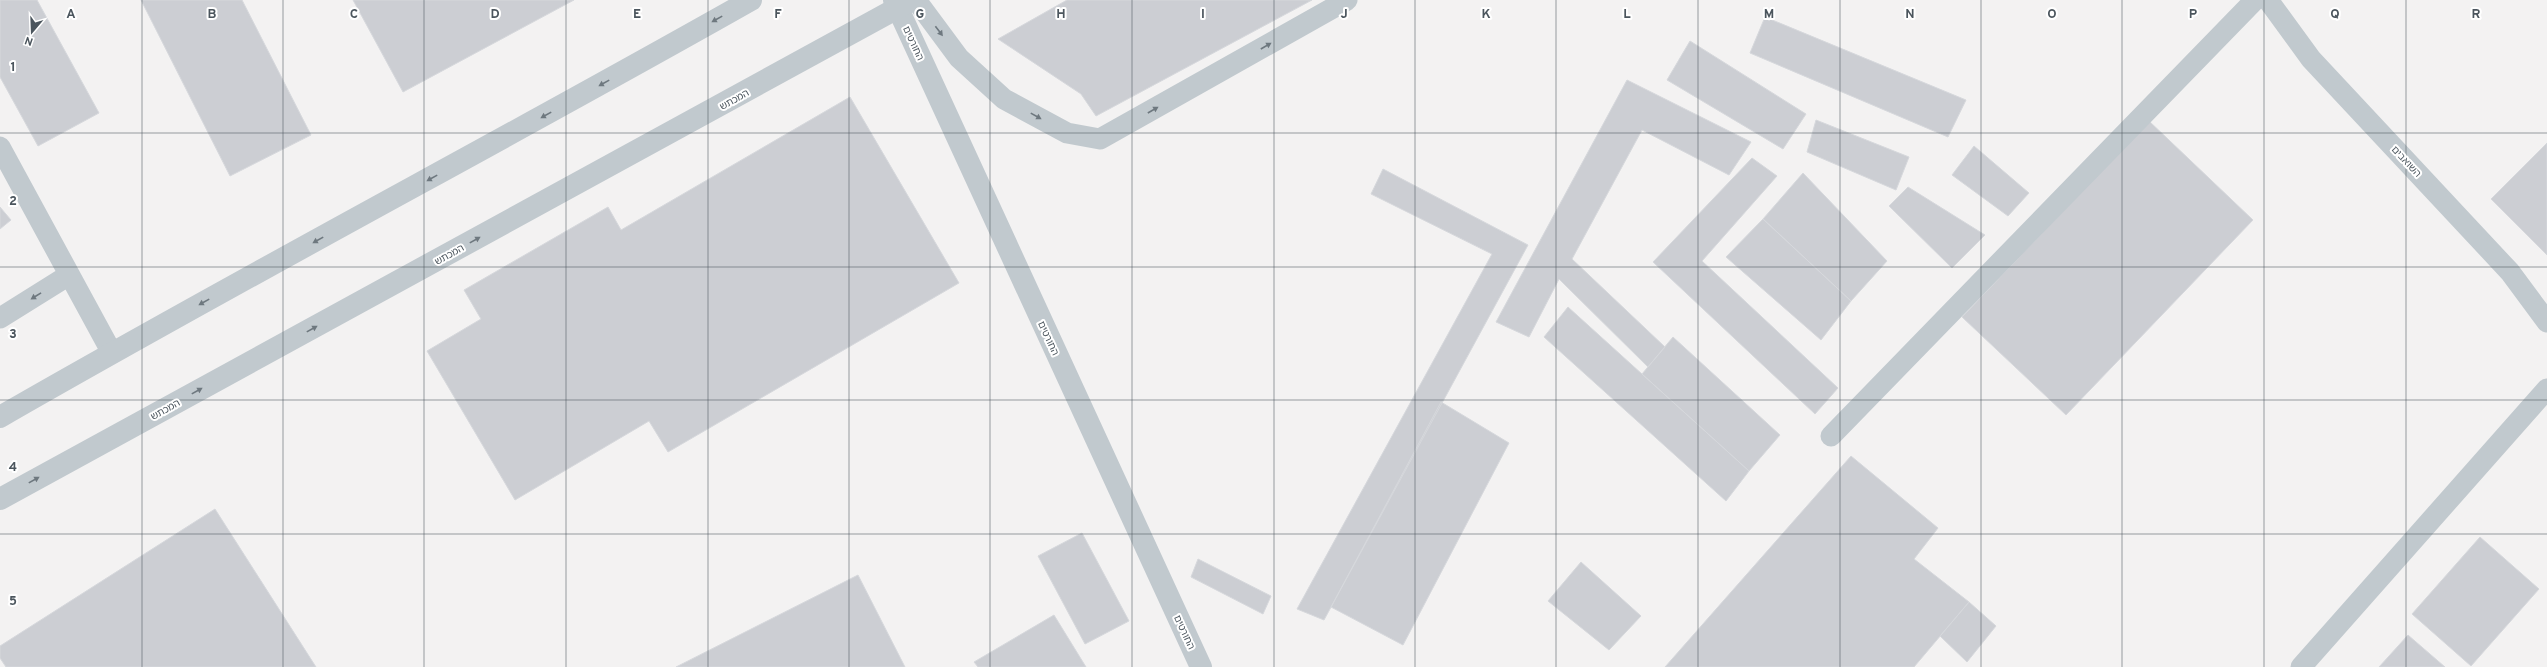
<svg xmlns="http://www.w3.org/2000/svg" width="2547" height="667" font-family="Overpass,'Noto Sans Hebrew',sans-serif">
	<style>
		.building { fill: #ccced3; stroke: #d6d8dc }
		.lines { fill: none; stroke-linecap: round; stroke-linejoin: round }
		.service { stroke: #c1c9ce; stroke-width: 21 }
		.minor { stroke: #c1c9ce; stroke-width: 22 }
		.tertiary { stroke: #c1c9ce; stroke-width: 22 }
		.oneway { fill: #6e787f }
		.grid { fill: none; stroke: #4b555d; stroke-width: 1; stroke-opacity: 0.55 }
		.labels { text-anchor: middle; stroke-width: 4; stroke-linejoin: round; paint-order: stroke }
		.street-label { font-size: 10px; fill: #4b555d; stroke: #fff }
		.grid-label { font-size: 13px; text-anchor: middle; font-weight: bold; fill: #4b555d; stroke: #fff; stroke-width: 4; stroke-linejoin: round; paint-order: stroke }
	</style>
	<rect width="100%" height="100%" fill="#f3f2f2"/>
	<path class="building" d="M0 0H37L99 113 38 146 0 77Z
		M141 0H242L311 135 230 176Z
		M353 0H574L403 92Z
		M1067 0H1312L1096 116 1081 94 998 39Z
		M1765 17 1966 100 1948 137 1750 53Z
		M1690 41 1806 114 1783 149 1667 80Z
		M1627 80 1751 142 1729 175 1642 130 1572 259 1665 347 1648 367 1559 279 1529 337 1496 322Z
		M850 97 959 283 668 452 649 421 515 500 427 351 481 319 464 290 608 207 621 230Z
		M1816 120 1909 157 1896 190 1807 152Z
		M2149 121 2253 220 2066 415 1962 317Z
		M2547 143V255L2491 199Z
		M1974 146 2029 193 2008 216 1952 175Z
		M1752 158 1777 176 1702 261 1838 388 1815 414 1653 262Z
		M1383 169 1528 245 1324 620 1297 609 1492 254 1371 194Z
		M1803 173 1887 261 1851 301 1763 219Z
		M1908 187 1985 235 1952 268 1889 206Z
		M0 207 11 220 0 229Z
		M1763 219 1851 301 1821 340 1726 257Z
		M1568 307 1749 471 1726 501 1544 337Z
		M1673 337 1780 435 1749 471 1642 374Z
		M1441 402 1509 443 1403 645 1331 607Z
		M1851 456 1938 528 1914 559 1969 602 1914 667H1665Z
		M215 509 316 667H6L0 658V646Z
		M1082 533 1129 621 1085 644 1038 556Z
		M2480 537 2539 589 2471 666 2412 614Z
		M1198 559 1271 596 1263 614 1191 577Z
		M1581 562 1641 616 1609 650 1548 601Z
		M858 575 905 667H676Z
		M1969 602 1996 626 1967 662 1940 636Z
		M1054 615 1086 667H978L974 662Z
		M2408 635 2445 667H2379Z"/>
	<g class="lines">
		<path class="service" d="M916 0 959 58 1004 99 1067 133 1100 139 1347 0
			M2268 0 2311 59 2510 272 2547 322
			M0 147 112 353
			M0 318 69 275
			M1831 436 2255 0
			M2301 667 2547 389"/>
		<path class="minor" d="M894 0 1201 667"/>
		<path class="tertiary" d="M0 417C248 274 502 141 751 0
			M0 499 912 0"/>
	</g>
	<defs><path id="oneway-solid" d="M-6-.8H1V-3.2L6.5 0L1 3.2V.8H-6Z"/></defs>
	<g class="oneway">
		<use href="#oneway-solid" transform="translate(717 19) rotate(151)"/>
		<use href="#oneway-solid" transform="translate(939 31) rotate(53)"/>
		<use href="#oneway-solid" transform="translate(1266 46) rotate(-30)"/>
		<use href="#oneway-solid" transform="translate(604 83) rotate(151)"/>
		<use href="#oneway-solid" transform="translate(1153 110) rotate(-30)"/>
		<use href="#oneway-solid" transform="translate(546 115) rotate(151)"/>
		<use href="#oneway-solid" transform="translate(1036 116) rotate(29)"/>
		<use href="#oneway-solid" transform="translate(432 178) rotate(151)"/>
		<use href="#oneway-solid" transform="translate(318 240) rotate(151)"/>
		<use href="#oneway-solid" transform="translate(475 240) rotate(-29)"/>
		<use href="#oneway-solid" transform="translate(36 296) rotate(148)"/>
		<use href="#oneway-solid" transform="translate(204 302) rotate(151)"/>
		<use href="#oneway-solid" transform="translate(312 329) rotate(-29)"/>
		<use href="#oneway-solid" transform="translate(197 391) rotate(-29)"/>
		<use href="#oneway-solid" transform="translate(34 480) rotate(-29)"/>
	</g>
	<path class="grid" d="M142 0V667M283 0V667M424 0V667M566 0V667M708 0V667M849 0V667M990 0V667M1132 0V667M1274 0V667M1415 0V667M1556 0V667M1698 0V667M1840 0V667M1981 0V667M2122 0V667M2264 0V667M2406 0V667M0 133H2547M0 267H2547M0 400H2547M0 534H2547"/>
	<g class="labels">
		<g class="street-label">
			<text transform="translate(914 43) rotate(65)" y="4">החורטים</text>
			<text transform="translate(734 99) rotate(-29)" y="4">המכתש</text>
			<text transform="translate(2407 161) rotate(47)" y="4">השואבים</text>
			<text transform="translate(449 254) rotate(-29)" y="4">המכתש</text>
			<text transform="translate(1049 338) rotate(65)" y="4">החורטים</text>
			<text transform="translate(165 409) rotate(-29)" y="4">המכתש</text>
			<text transform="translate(1185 632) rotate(65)" y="4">החורטים</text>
		</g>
	</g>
	<g class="grid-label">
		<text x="71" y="18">A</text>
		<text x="212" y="18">B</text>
		<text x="354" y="18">C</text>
		<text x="495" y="18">D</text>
		<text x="637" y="18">E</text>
		<text x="778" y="18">F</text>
		<text x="920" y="18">G</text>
		<text x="1061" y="18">H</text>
		<text x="1203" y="18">I</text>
		<text x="1344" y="18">J</text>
		<text x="1486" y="18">K</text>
		<text x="1627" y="18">L</text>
		<text x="1769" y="18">M</text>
		<text x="1910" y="18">N</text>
		<text x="2052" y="18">O</text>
		<text x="2193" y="18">P</text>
		<text x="2335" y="18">Q</text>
		<text x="2476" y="18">R</text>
		<text x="13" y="71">1</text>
		<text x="13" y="205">2</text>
		<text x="13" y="338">3</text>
		<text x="13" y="471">4</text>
		<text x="13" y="605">5</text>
	</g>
	<g transform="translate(32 32) rotate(199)" stroke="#ffffff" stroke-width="3" paint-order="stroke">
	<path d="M0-3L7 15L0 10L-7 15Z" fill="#4b555d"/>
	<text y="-6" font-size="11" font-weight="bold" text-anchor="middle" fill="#4b555d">N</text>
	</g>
</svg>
